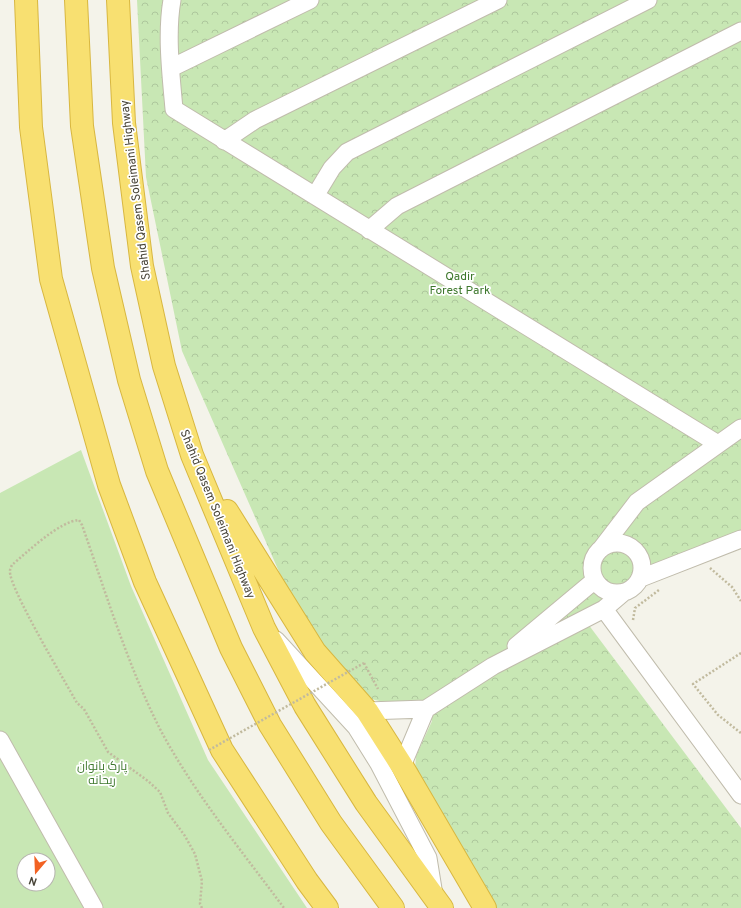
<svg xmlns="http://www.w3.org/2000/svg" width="741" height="908" font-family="Overpass,Cairo,sans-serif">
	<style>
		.green { fill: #c8e7b4; fill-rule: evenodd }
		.forest { fill: url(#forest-crowns) }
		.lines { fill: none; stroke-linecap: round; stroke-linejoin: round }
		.minor-casing { stroke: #c0bcac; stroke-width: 19 }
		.highway-casing { stroke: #d8b740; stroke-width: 24 }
		.path { stroke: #c1ba9e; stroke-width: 2.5; stroke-dasharray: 2 2; stroke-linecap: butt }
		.minor { stroke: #fff; stroke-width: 17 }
		.highway { stroke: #f8e071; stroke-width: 22 }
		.path-bridge { stroke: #c1ba9e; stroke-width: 2.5; stroke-dasharray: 2 2; stroke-linecap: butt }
		.labels { text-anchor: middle; stroke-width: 3.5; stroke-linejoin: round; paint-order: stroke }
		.street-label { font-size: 12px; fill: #484438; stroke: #fff }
		.park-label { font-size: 12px; fill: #3e782d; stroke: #fff }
	</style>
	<defs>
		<pattern id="forest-crowns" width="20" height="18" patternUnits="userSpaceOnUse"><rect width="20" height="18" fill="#c8e7b4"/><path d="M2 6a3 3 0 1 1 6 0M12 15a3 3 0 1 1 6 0" fill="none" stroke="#adc79c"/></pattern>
	</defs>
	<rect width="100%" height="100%" fill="#f4f3ea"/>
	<path class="green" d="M81 450 131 586 208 760 307 908H0V493ZM24 860H48V884H24Z"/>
	<path class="forest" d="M137 0H741V531L582 616 741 828V908H496L415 770 416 756 432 721 420 700 396 705 367 698 310 633 284 583 182 351 146 177Z"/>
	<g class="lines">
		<g class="minor-casing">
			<path id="minor" d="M172 0C166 34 171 75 174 109L718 444
				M171 68 310 0
				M224 141 255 120 498 0
				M315 196 332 168 347 152 648 0
				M369 230 397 206 741 31
				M592 568a25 25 0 1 1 50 0a25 25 0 1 1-50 0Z
				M601 549 637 502 741 428
				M641 578 741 539
				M604 609 741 795
				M276 640 356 727 379 764 428 858 434 895
				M516 646 595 580
				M367 711 426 709 493 666 604 609 624 592
				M0 740 94 908
				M402 766 426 709"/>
		</g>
		<g class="highway-casing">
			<path id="highway" d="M26 0 31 127 51 279 109 485 145 582 222 750 307 881 327 908
				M76 0 82 126 103 268 129 380 157 471 231 648 270 725 331 823 393 908
				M118 0 124 123 142 266 164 366 192 455 264 628 305 706 366 803 442 908
				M227 511 315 652 367 711 402 766 485 908"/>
		</g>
		<path class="path" d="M710 568 732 587 741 601
			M633 620 635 608 659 590
			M741 653 693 684 718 715 741 733
			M364 663 378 689
			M202 908 200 904 202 881 195 854 185 836 168 813 160 792 148 781 108 752 84 709 77 703C66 683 8 586 10 571 10 569 11 567 12 565 27 552 60 521 79 520L82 525C106 593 127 664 160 729 194 793 241 850 284 908"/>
		<use href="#minor" class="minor"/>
		<use href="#highway" class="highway"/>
		<path class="path-bridge" d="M209 750 364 663"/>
	</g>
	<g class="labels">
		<g class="street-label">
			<text transform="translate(135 190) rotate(-97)" y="4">Shahid Qasem Soleimani Highway</text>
			<text transform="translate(218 514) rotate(68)" y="4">Shahid Qasem Soleimani Highway</text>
		</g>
		<g class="park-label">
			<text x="460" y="280">Qadir<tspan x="460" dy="14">Forest Park</tspan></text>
			<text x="102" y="770">پارک بانوان<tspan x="102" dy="14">ریحانه</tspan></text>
		</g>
	</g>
	<g transform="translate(36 872) rotate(199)"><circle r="19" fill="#ffffff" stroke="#b6b4af"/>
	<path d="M0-3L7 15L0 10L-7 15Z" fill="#f26223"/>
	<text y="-6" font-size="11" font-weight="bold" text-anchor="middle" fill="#484438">N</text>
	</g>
</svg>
